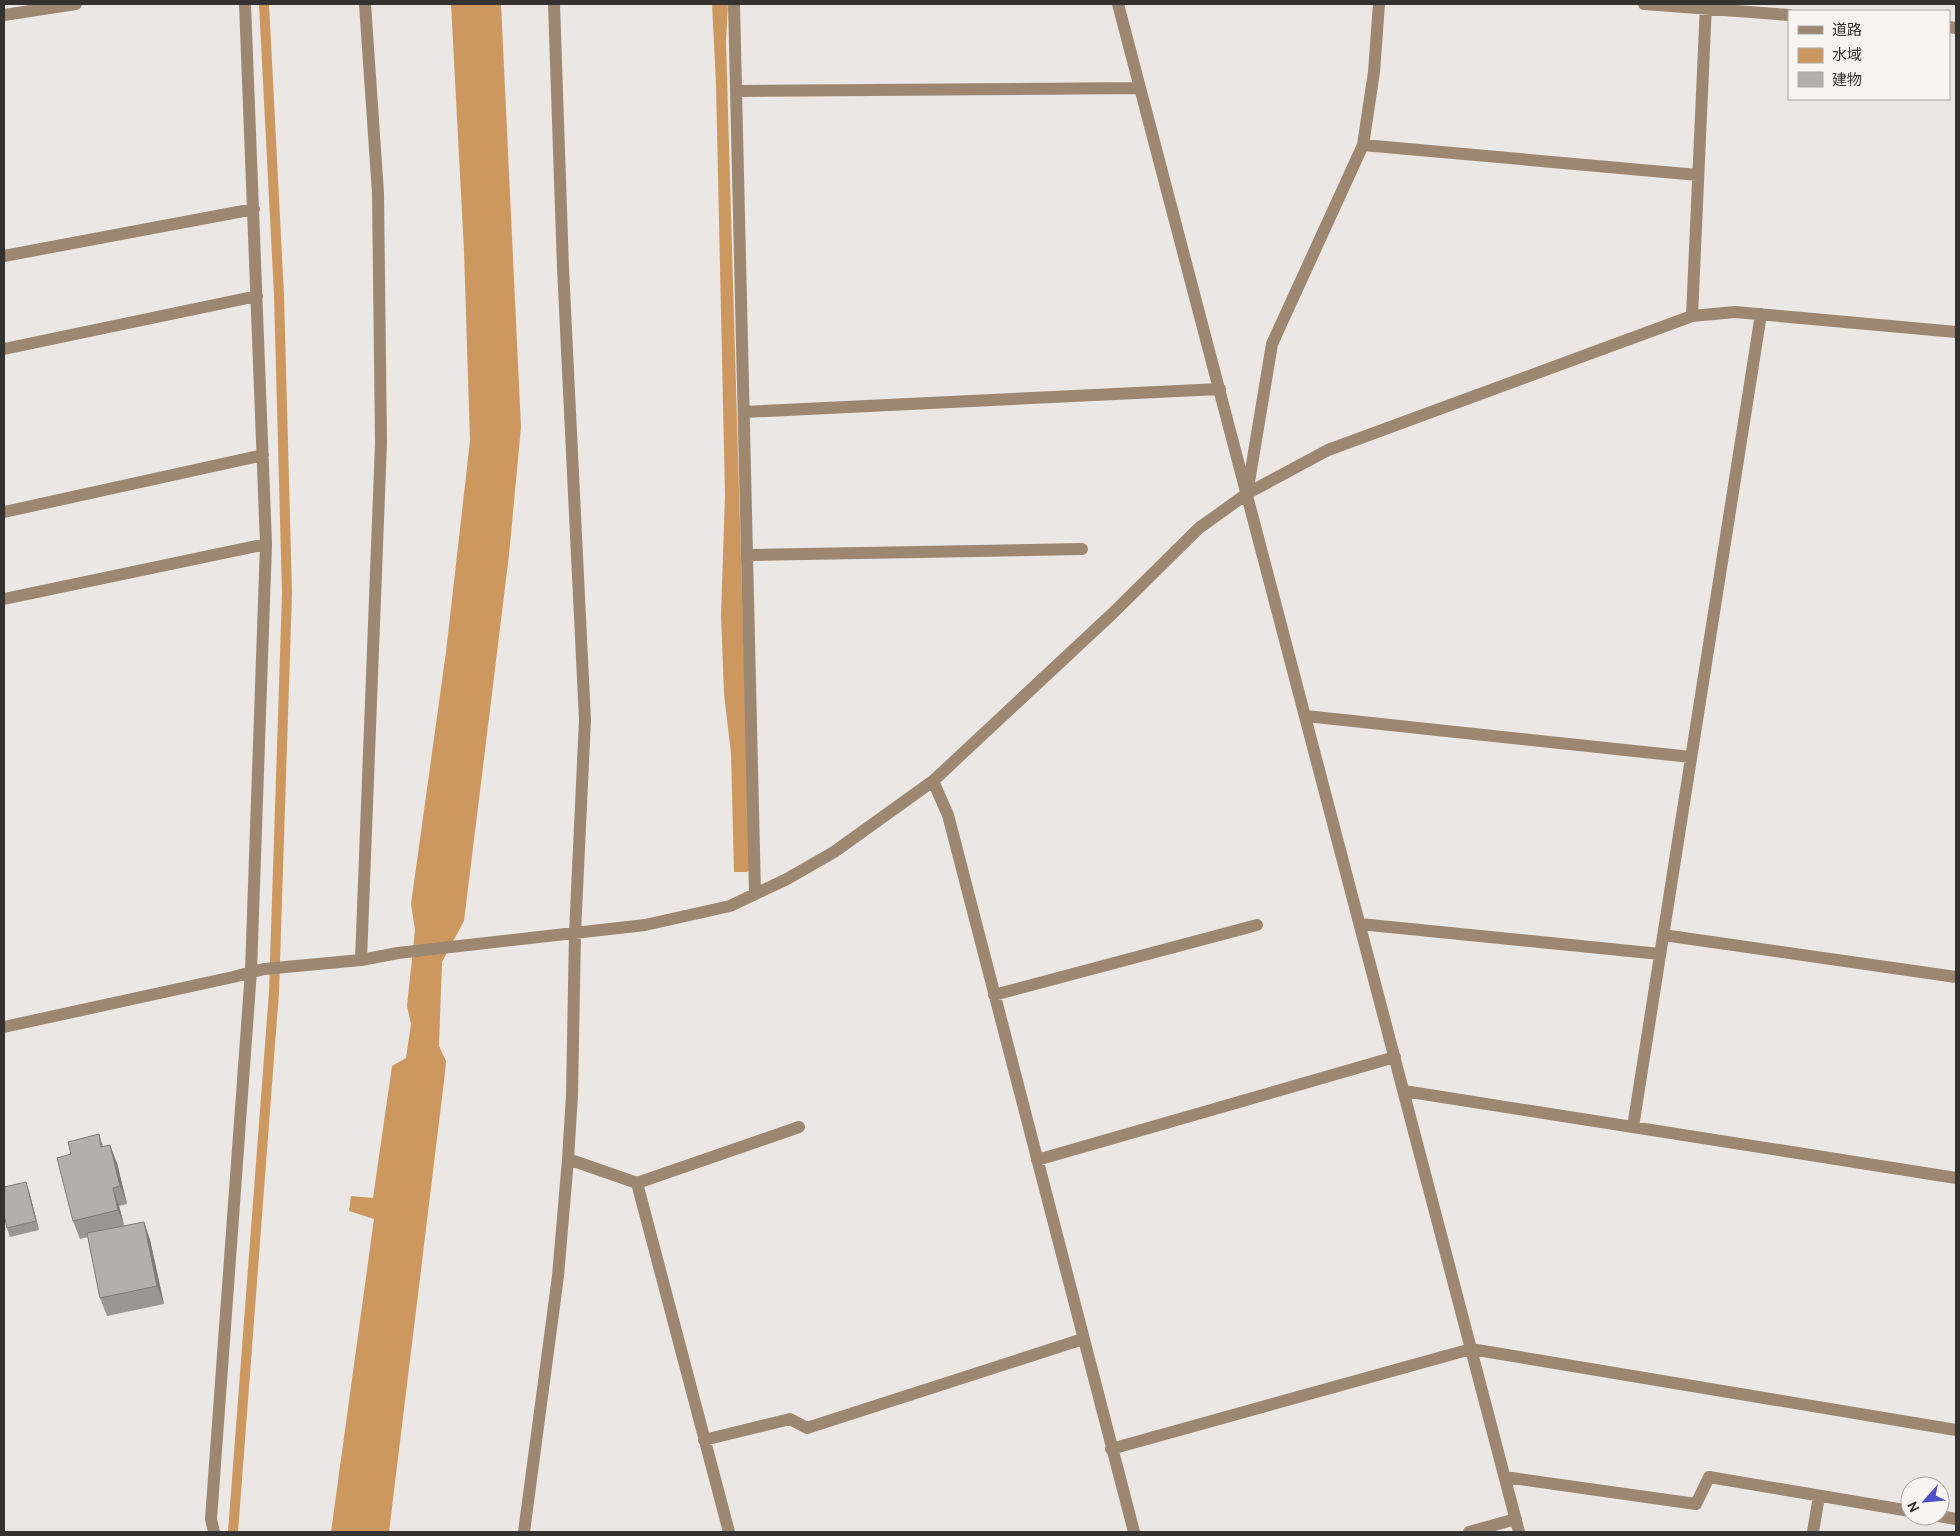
<svg xmlns="http://www.w3.org/2000/svg" width="1960" height="1536" font-family="Cabin,'Noto Sans JP',sans-serif">
	<style>
		.water { fill: #cc9860 }
		.lines { fill: none; stroke-linecap: round; stroke-linejoin: round }
		.stream { stroke: #cc9860; stroke-width: 10 }
		.minor { stroke: #9e8770; stroke-width: 12 }
		.wall { fill: #999695 }
		.shaded-wall { fill: #7d7a79 }
		.building { fill: #b2afad; stroke: #7d7a79 }
	</style>
	<rect width="100%" height="100%" fill="#eae7e5"/>
	<path class="water" d="M451 4H501L521 427 509 555 464 921 442 962 439 1046 446 1061 445 1073 389 1532H331L374 1219 349 1211 351 1196 373 1198 392 1066 406 1058 411 1024 407 1006 415 930 411 904 446 652 470 441 464 251Z
		M712 4H728L726 42 750 869 747 872H734L731 753 724 694 721 615 725 495 716 84Z"/>
	<g class="lines">
		<path class="stream" d="M233 1532 274 992 287 593 279 295 264 4"/>
		<path class="minor" d="M734 4 755 894
			M1118 4 1519 1532
			M1644 4 1789 15
			M4 15 76 4
			M1949 27 1956 28
			M736 91 1140 88
			M1363 145 1698 175
			M4 256 254 209
			M1692 316 1706 4
			M4 349 257 296
			M744 412 1220 389
			M1248 488 1272 344 1363 145 1374 72 1379 4
			M4 512 263 455
			M747 555 1082 549
			M4 599 266 544
			M1306 716 1691 757
			M933 781 948 815 1134 1532
			M1360 924 1660 954
			M1663 935 1956 977
			M361 960 381 443 378 193 365 4
			M994 995 1257 925
			M4 1027 233 977 264 969 361 960 398 953 645 925 730 906 787 879 834 852 933 781 1113 613 1199 528 1248 493 1328 450 1692 316 1735 312 1956 332
			M1404 1091 1956 1178
			M1633 1127 1761 314
			M568 1159 637 1183 729 1532
			M1037 1160 1395 1057
			M637 1183 799 1127
			M704 1440 790 1419 807 1428 1083 1339
			M1111 1449 1471 1349 1956 1430
			M1505 1477 1696 1504 1709 1477 1910 1511
			M1939 1516 1956 1519
			M214 1532 211 1519 251 971 266 544 245 4
			M524 1532 558 1276 568 1159 572 1095 575 933 585 720 563 268 554 4
			M1469 1532 1516 1519
			M1813 1532 1819 1496"/>
	</g>
	<path class="wall" d="M99 1134 103 1146 117 1163 127 1204 119 1206 124 1226 144 1222 150 1240 164 1304 107 1316 100 1298 88 1237 80 1239 73 1221Z
		M29 1191 39 1230 10 1237 7 1228Z"/>
	<path class="shaded-wall" d="M110 1145 117 1163 127 1204 120 1186Z
		M26 1182 29 1191 39 1230 36 1221Z
		M113 1188 119 1206 125 1228 118 1210Z
		M144 1222 150 1240 164 1304 157 1286Z"/>
	<path class="building" d="M99 1134 101 1147 110 1145 120 1186 113 1188 118 1210 73 1221 57 1158 71 1154 68 1142Z
		M26 1182 36 1221 7 1228 4 1215V1187Z
		M144 1222 157 1286 100 1298 87 1233Z"/>
	<rect width="1960" height="1536" fill="none" stroke="#343332" stroke-width="10"/>
	<rect x="1788" y="10" width="162" height="90" fill="#f7f4f2" stroke="#a9a7a5"/>
	<rect x="1798" y="26" width="25" height="8" fill="#9e8770" stroke="#a9a7a5"/>
	<text x="1832" y="35" font-size="15" fill="#343332">道路</text>
	<rect x="1798" y="48" width="25" height="15" fill="#cc9860" stroke="#a9a7a5"/>
	<text x="1832" y="60" font-size="15" fill="#343332">水域</text>
	<rect x="1798" y="72" width="25" height="15" fill="#b2afad" stroke="#a9a7a5"/>
	<text x="1832" y="85" font-size="15" fill="#343332">建物</text>
	<g transform="translate(1925 1501) rotate(243)"><circle r="24" fill="#f7f4f2" stroke="#a9a7a5"/>
	<path d="M0-4L9 19L0 12L-9 19Z" fill="#5050c7"/>
	<text y="-8" font-size="14" font-weight="bold" text-anchor="middle" fill="#343332">N</text>
	</g>
</svg>
